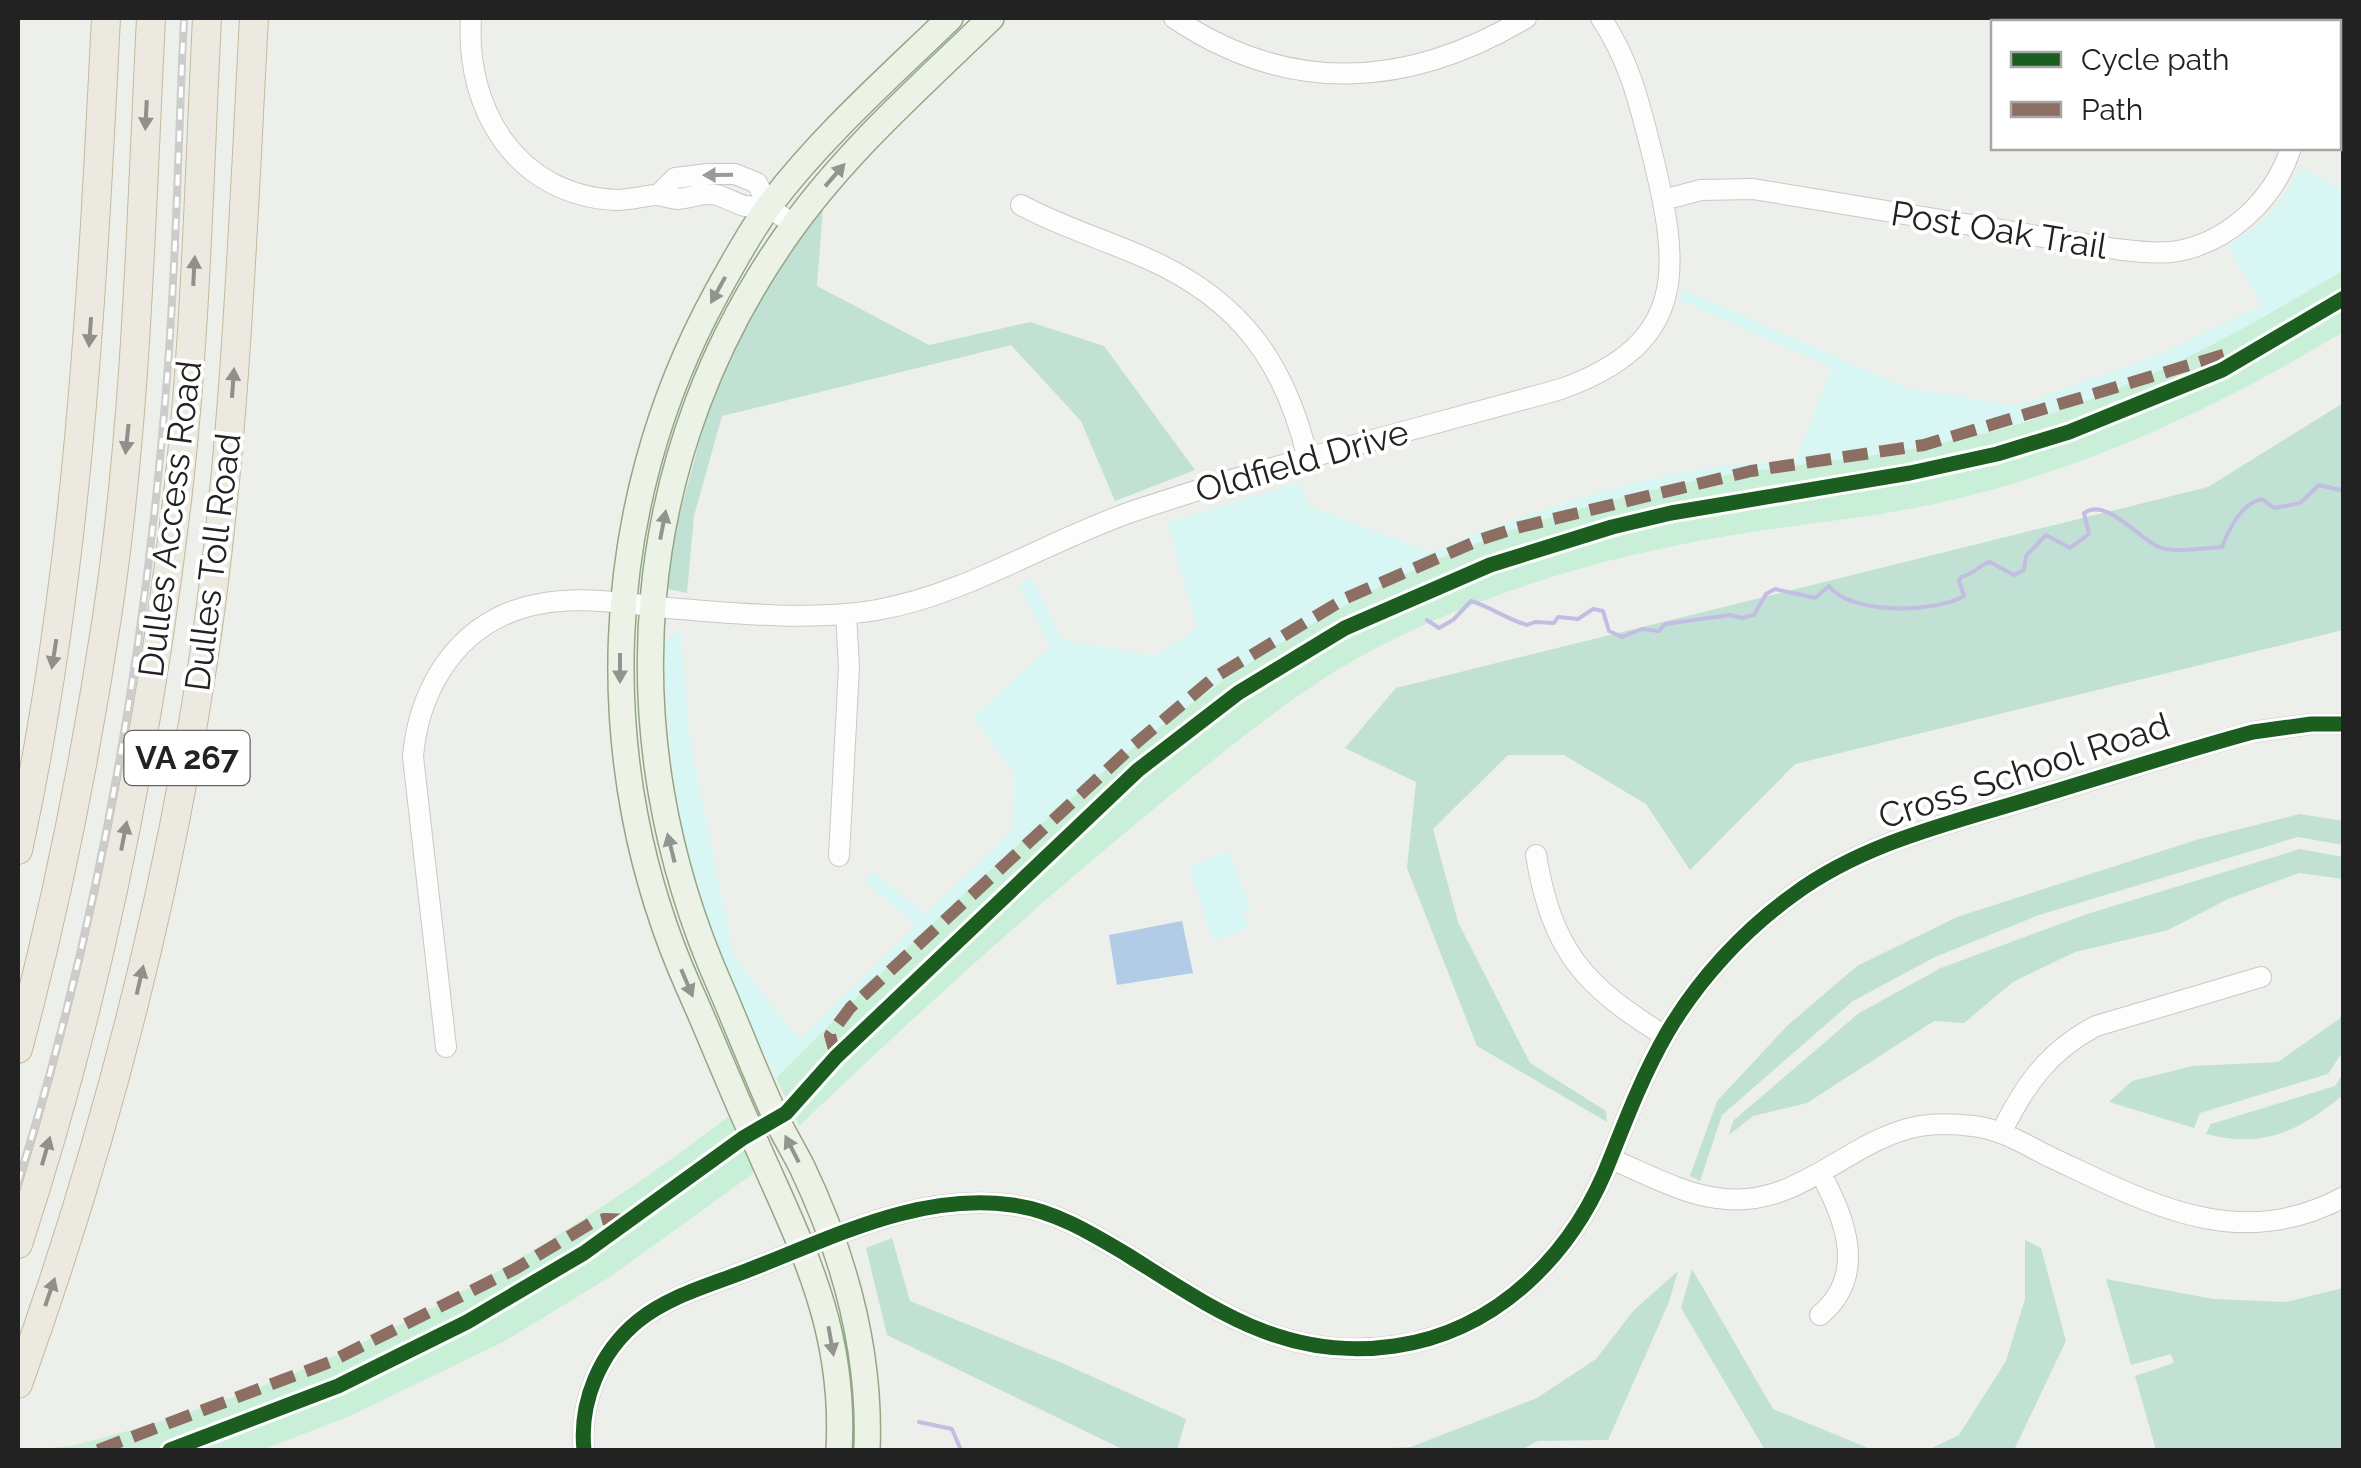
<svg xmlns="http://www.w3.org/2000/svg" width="2361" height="1468" font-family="Raleway,sans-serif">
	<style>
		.grass { fill: #c9efd9 }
		.forest { fill: #c0e1d3 }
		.park { fill: #d7f6f4 }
		.pitch { fill: #b2cce7 }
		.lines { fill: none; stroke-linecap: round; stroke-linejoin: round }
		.stream { stroke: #c3bde4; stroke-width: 4 }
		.minor-casing { stroke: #c8c9c6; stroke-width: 22 }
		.major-casing { stroke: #93a786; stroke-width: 28 }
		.highway-casing { stroke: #c6b89e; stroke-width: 30 }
		.minor { stroke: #fcfdfc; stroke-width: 20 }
		.major { stroke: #ecf3e6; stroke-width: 25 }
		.highway { stroke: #ebe9e0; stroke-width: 28 }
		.rail-casing { stroke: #cccccb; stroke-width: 8 }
		.rail { stroke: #fff; stroke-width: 4; stroke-dasharray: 11; stroke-linecap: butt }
		.quiet { stroke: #8d6e63; stroke-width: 12; stroke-dasharray: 25 12; stroke-linecap: butt }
		.cycleway-casing { stroke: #fff; stroke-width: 21 }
		.cycleway { stroke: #1b5e20; stroke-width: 15 }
		.oneway { fill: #918f8a }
		.oneway2 { fill: #9a9a9a }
		.oneway3 { fill: #91958e }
		.labels { text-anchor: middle; stroke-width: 8; stroke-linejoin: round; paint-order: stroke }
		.shield { fill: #fff; stroke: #646464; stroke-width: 2.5 }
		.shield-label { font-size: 32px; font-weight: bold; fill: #222 }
		.street-label { font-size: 35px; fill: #222; stroke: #fff }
	</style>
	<rect width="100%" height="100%" fill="#edf0ea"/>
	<path class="grass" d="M2343 270V332C2217 408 2087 469 1943 502 1882 516 1820 522 1758 531 1672 544 1588 563 1507 592 1441 615 1372 646 1314 685 1250 728 1190 779 1131 828 1016 923 907 1023 799 1126L776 1078C994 860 1230 623 1529 524 1589 505 1651 489 1713 477 1791 464 1869 459 1946 442 2090 413 2219 346 2343 270Z
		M732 1114 757 1168 751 1175 610 1277 503 1342 350 1416 262 1450H18C36 1448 58 1449 78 1444 319 1386 537 1263 732 1114Z"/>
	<path class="forest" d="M823 207 817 286 929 345 1030 322 1104 346 1195 470 1115 501 1081 421 1011 345 722 416 694 516 687 593 668 589 671 546 708 410 756 304Z
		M2343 403V630L1795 764 1690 870 1646 804 1564 755H1508L1433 829 1458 922 1530 1063 1606 1111 1607 1122 1477 1046 1407 868 1416 782 1345 748 1396 688 2208 487Z
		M2300 814 2343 821V845L2298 837 2039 915 1935 957 1853 1001 1722 1115 1700 1181 1690 1176 1717 1101 1788 1025 1857 966 1957 917 2196 840Z
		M2300 849 2343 857V879L2299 873 2228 899 2168 930 2075 952 2013 982 1964 1023 1934 1021 1807 1103 1753 1116 1729 1135 1733 1121 1859 1013 1941 968 2087 914Z
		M2343 1011V1051L2328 1074 2200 1113 2194 1128 2109 1102 2132 1081 2193 1066 2278 1062 2339 1019Z
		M2343 1073V1095C2299 1131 2264 1149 2206 1134L2211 1124 2335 1086Z
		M892 1238 910 1301 1062 1363 1186 1419 1177 1450H1124L887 1335 866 1248Z
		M2025 1240 2041 1248 2066 1341 2014 1450H1928L1959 1435 2006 1361 2025 1299Z
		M1692 1269 1773 1409 1873 1450H1765L1681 1308Z
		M1678 1271 1669 1302 1608 1440 1538 1441 1521 1450H1350L1411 1447 1537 1398 1596 1359 1634 1310Z
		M2106 1279 2213 1299 2286 1302 2343 1288V1450H2156L2135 1376 2174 1363 2171 1354 2131 1365Z"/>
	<path class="park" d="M2150 18H2277L2278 22H2145Z
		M2301 167 2343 191V270C2219 346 2090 413 1946 442 1869 458 1791 464 1713 477 1651 489 1589 505 1529 524 1230 623 994 860 776 1078 749 1022 721 966 702 907 676 822 667 736 664 647 667 637 671 634 681 632L689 734 734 957 800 1040 916 925 866 883 872 871 926 914 1012 830 1015 774 973 717 1050 647 1018 584 1032 578 1062 640 1155 656 1197 628 1167 523 1301 482 1309 506 1430 552C1517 516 1604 487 1696 470 1729 464 1763 463 1796 460L1832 368 1680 300 1683 289 1906 388 2016 406 2155 356 2262 305 2227 246C2267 221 2279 208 2301 167Z
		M1229 851 1251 910 1243 913 1248 928 1213 941 1189 866Z"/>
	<path class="pitch" d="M1182 921 1193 973 1117 985 1109 935Z"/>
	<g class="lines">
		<path class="stream" d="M1427 620 1439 628 1453 620 1471 601C1491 607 1506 619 1527 625L1535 622 1554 623 1558 617 1578 619 1593 609 1603 611 1609 631 1622 637 1642 629 1659 631 1665 624 1730 615 1742 618 1754 615 1766 594 1775 589 1815 598 1829 586C1850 615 1935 613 1964 596L1959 581 1961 577C1975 574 1978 565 1990 562L2014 575 2024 570 2026 556 2046 535 2070 548 2089 534 2084 513C2106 497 2138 538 2159 547 2171 553 2206 548 2222 547 2229 529 2242 503 2262 499L2274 508 2300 503 2319 485 2344 491
			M919 1422 952 1429 961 1450"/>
		<g class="minor-casing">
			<path id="minor" d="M471 18C465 110 517 196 617 200 630 200 643 196 656 195 664 195 671 199 678 199 689 198 699 194 709 194 722 194 733 203 745 206 753 207 761 206 769 207
				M1174 18C1290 96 1409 88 1526 18
				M2289 18 2290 22
				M2338 32H2344
				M658 195 675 178 708 174H735L757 183 769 207 794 225
				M1663 200 1701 190 1753 189 2116 249C2134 251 2153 254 2171 252 2227 245 2274 200 2291 148
				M1021 205C1061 227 1106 240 1148 259 1240 300 1285 362 1308 459
				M1536 855C1552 951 1584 986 1665 1036
				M839 856 849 667 846 614
				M446 1047 413 757C418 696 449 638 508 613 563 590 623 604 680 609 745 614 812 621 877 610 967 594 1045 542 1131 512 1272 464 1418 429 1561 389 1690 343 1680 267 1652 153 1639 102 1630 62 1601 18
				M2001 1133C2024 1086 2048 1051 2096 1026L2261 977
				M1611 1159C1645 1173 1680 1193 1717 1198 1798 1211 1847 1139 1920 1126 1937 1123 1956 1124 1973 1126 2001 1129 2026 1145 2050 1157 2149 1203 2237 1254 2344 1197
				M1820 1315C1867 1276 1846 1220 1821 1174
				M584 1450C579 1402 600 1352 638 1321 670 1295 714 1284 751 1269 834 1237 920 1192 1012 1205 1053 1210 1091 1233 1126 1254 1214 1309 1285 1362 1395 1346 1499 1331 1575 1252 1611 1157 1628 1114 1644 1073 1667 1033 1698 980 1743 931 1793 895 1863 843 1951 823 2033 798 2106 776 2179 752 2253 732L2311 724H2344"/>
		</g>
		<g class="major-casing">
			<path id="major" d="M839 1450C846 1326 800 1244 752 1134 730 1086 711 1037 689 988 590 766 599 508 716 294 732 265 749 233 769 206 821 137 888 78 950 18
				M867 1450C871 1350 845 1257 802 1167 794 1151 784 1135 776 1118 756 1075 739 1030 720 986 608 734 630 450 794 225 850 148 923 84 991 18"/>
		</g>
		<g class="highway-casing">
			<path id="highway" d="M18 850C78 575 92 297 106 18
				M18 1049C56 906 85 762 107 617 137 419 141 217 151 18
				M18 1244C98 1001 148 747 178 492 196 335 199 176 207 18
				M18 1384C100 1156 162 921 200 681 235 462 242 239 254 18"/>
		</g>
		<use href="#minor" class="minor"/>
		<use href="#major" class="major"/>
		<use href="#highway" class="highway"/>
		<g class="rail-casing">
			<path id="rail" d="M18 1182C97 929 143 666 165 403 176 275 178 146 184 18"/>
		</g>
		<use href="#rail" class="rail"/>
		<path class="quiet" d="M836 1057 830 1035 850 1008 1134 745 1212 679 1346 598 1482 539 1516 528 1751 471 1924 445 2226 354
			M98 1450 330 1362 515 1269 593 1222 604 1219 630 1220"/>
		<g class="cycleway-casing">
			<path id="cycleway" d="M170 1450 338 1386 467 1322 584 1253 743 1138 786 1113 836 1057 1138 770 1238 693 1345 628 1490 565 1612 527 1671 513 1910 473 1997 454 2069 432 2222 370 2344 298
				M584 1450C579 1402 600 1352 638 1321 670 1295 714 1284 751 1269 834 1237 920 1192 1012 1205 1053 1210 1091 1233 1126 1254 1214 1309 1285 1362 1395 1346 1499 1331 1575 1252 1611 1157 1628 1114 1644 1073 1667 1033 1698 980 1743 931 1793 895 1863 843 1951 823 2033 798 2106 776 2179 752 2253 732L2311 724H2344"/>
		</g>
		<use href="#cycleway" class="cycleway"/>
	</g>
	<defs><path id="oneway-solid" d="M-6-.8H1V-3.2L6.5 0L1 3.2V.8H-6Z" transform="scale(2.5)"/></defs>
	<g class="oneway">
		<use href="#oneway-solid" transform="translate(146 115) rotate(93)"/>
		<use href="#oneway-solid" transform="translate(194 271) rotate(-87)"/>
		<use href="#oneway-solid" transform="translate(90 332) rotate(94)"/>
		<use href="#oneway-solid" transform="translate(233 383) rotate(-86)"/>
		<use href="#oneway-solid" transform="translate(127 439) rotate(96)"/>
		<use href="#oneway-solid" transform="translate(54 654) rotate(99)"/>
		<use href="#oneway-solid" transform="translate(124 836) rotate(-79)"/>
		<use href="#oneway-solid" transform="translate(140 980) rotate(-77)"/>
		<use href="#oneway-solid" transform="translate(46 1151) rotate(-74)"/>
		<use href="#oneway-solid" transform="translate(50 1292) rotate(-71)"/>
	</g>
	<use class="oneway2" href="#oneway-solid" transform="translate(718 175) rotate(179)"/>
	<g class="oneway3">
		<use href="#oneway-solid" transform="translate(835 175) rotate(-49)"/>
		<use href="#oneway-solid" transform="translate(718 290) rotate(119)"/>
		<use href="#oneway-solid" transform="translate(663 525) rotate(-79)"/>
		<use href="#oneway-solid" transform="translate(620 668) rotate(90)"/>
		<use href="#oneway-solid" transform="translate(671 848) rotate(-104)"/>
		<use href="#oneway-solid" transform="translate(687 983) rotate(67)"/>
		<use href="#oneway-solid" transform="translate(792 1149) rotate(-117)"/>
		<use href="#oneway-solid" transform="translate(831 1341) rotate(80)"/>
	</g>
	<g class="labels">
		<rect class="shield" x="124.5" y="731" width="125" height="54" rx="8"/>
		<g class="shield-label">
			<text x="187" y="769">VA 267</text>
		</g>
		<g class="street-label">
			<text transform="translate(1999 230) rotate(9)" y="12">Post Oak Trail</text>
			<text transform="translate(1302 461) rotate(-16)" y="12">Oldfield Drive</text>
			<text transform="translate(170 519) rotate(-83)" y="12">Dulles Access Road</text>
			<text transform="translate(213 562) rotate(-83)" y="12">Dulles Toll Road</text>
			<text transform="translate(2024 771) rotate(-18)" y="12">Cross School Road</text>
		</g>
	</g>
	<rect width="2361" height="1468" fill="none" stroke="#222222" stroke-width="40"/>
	<rect x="1991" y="20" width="350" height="130" fill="#ffffff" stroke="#a7a7a7" stroke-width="2.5"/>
	<rect x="2011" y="52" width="50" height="15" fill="#1b5e20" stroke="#a7a7a7" stroke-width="2.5"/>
	<text x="2081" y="70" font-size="30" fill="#222222">Cycle path</text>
	<rect x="2011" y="102" width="50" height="15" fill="#8d6e63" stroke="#a7a7a7" stroke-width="2.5"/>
	<text x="2081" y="120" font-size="30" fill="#222222">Path</text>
</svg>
